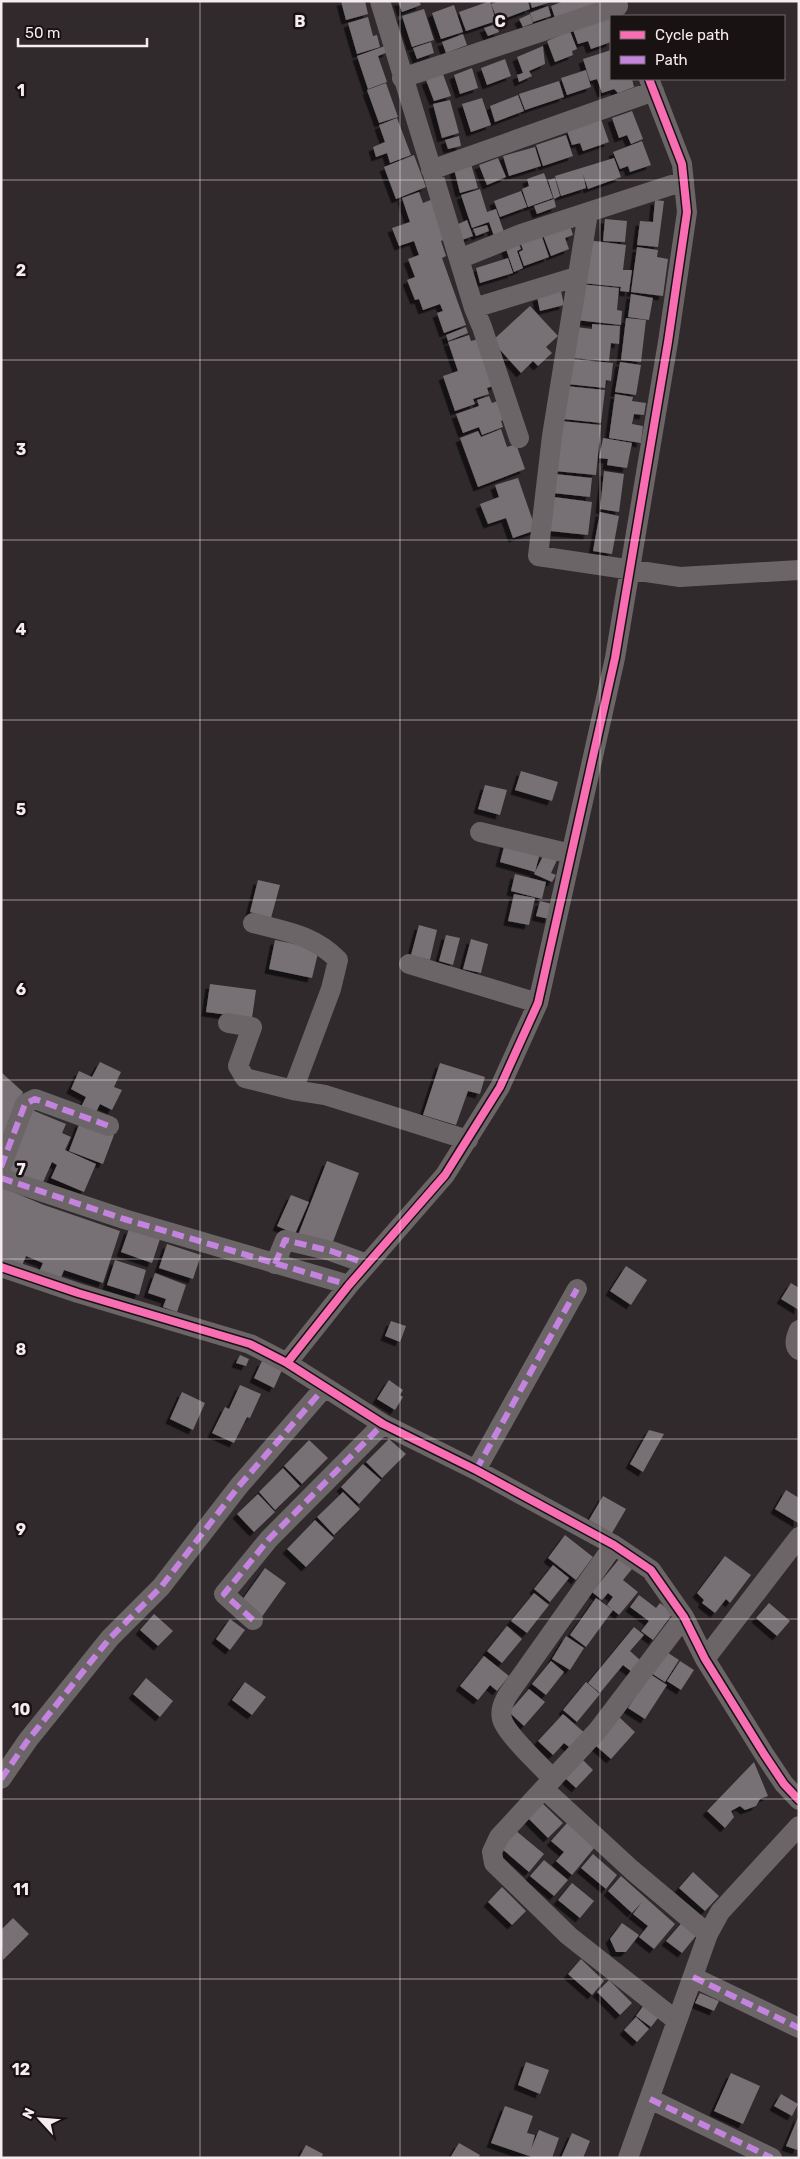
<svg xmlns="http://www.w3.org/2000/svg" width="800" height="2159" font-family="Rubik,sans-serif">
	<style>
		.building { fill: #777174; filter: url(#shadow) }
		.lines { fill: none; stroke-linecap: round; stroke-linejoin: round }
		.minor { stroke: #6b6567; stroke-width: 20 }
		.quiet { stroke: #c483df; stroke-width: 6; stroke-dasharray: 12 6; stroke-linecap: butt }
		.cycleway-casing { stroke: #181213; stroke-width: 11 }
		.cycleway { stroke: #f96db3; stroke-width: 8 }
		.grid { fill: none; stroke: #f5ecef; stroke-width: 1; stroke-opacity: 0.55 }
		.grid-label { font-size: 16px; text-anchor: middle; font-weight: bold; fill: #f5ecef; stroke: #181213; stroke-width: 5; stroke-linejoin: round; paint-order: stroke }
	</style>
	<defs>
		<filter id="shadow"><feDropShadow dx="-4.5" dy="4.5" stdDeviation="0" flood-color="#0009"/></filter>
	</defs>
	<rect width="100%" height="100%" fill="#312a2c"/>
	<path class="building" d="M341 1H365L368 14 346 20Z
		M398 1H419L421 5 402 12Z
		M490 1 496 21 466 31 459 12Z
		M499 1H528L530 9 498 21 491 4Z
		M530 1H551V2L532 8Z
		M564 1H600V2L555 18 551 6Z
		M454 5 463 32 441 39 432 13Z
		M548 6 551 16 533 22 530 13Z
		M424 9 434 40 412 47 402 16Z
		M530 14 533 23 523 27 519 19Z
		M608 14 611 23V42L591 49 588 41 578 44 572 27Z
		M368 17 373 36 377 35 380 47 357 54 348 23Z
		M496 24 499 32 488 36 484 28Z
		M570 31 577 49 572 51 573 55 555 62 547 41Z
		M463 34 467 45 446 53 442 42Z
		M431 42 434 53 417 59 413 48Z
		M385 46 388 52 378 56 387 82 368 89 357 56Z
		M543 46 545 64 529 71 532 76 519 82 517 75 523 73 517 57Z
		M611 50V79H632L634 87 618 93 614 89 602 93 597 79 590 81 583 59Z
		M505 59 511 76 487 85 481 68Z
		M472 68 478 88 460 94 454 75Z
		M586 70 591 87 567 95 561 78Z
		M443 74 451 96 434 101 426 80Z
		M559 81 564 97 525 110 519 94Z
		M386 83 398 117 379 123 367 90Z
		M518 95 524 111 495 122 490 106Z
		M482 98 491 125 471 132 462 104Z
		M450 100 459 133 442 138 433 104Z
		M632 111 643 139 631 144 627 135 619 138 612 118Z
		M397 118 411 155 390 163 387 153 376 157 373 147 385 142 379 125Z
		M601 119 609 142 583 151 580 143 572 145 567 131Z
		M566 135 573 156 543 166 536 145Z
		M459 136 461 146 448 149 445 140Z
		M642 141 651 165 630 172 628 166 620 169 613 152Z
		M535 147 541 166 509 176 503 156Z
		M414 155 426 187 396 199 384 167Z
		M498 158 506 177 487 185 479 165Z
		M614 158 621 177 588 189 583 174 586 188 561 196 555 176Z
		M471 164 478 188 460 193 454 169Z
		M544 173 553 198 528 207 522 189 529 186 527 179Z
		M555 178 560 196 554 199 548 180Z
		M480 189 487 212 496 209 504 232 494 236 489 222 472 228 461 195Z
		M521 191 527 207 500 217 494 201Z
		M419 192 423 203 433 199 446 239 441 241 446 256 442 258 466 325 444 333 437 313 443 311 440 304 423 310 419 299 415 300 407 280 415 277 408 259 419 255 414 241 399 246 392 228 410 222 402 198Z
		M554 199 556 207 537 214 534 206Z
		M655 200 664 201 658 247 637 245 640 221 653 222Z
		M605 219 627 221 625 242 603 241Z
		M467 220 473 236 462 240 456 225Z
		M487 225 489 231 476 236 473 229Z
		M570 225 573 235 565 238 569 249 551 256 543 235Z
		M542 237 549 257 524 266 519 252 523 250 521 244Z
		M587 240 626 245 623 270H632L629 292 620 291 621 287 582 283Z
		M518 242 521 249 517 251 523 268 514 272 505 246Z
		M637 247 658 250 657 257 668 259 663 296 631 292Z
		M508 258 513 273 480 283 476 268Z
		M580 284 619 288 617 310 622 311 621 325 576 320Z
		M561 291 564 305 540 311 537 297Z
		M631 294 653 298 649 320 628 317Z
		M530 306 558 336 546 347 552 353 538 366 533 361 521 373 492 341Z
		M626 318 646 320 641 362 621 360Z
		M592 324 620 326 619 344 611 343 609 361 572 358 576 327 592 329Z
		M466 327 468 333 448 341 446 335Z
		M469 335 471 341 479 339 496 385 487 388 489 394 473 399 475 404 455 411 443 376 458 371 448 342Z
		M570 359 613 363 611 381 606 380 605 388 567 384Z
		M620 362 641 365 636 395 615 392Z
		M566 386 605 390 601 423 563 419Z
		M615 394 633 397 632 401 646 403 644 415 634 414 632 424 643 426 641 443 609 438Z
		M489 396 492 403 500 400 506 419 501 421 503 427 482 435 479 427 463 433 456 414 479 406 477 400Z
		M561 421 601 425 596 475 555 471Z
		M501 429 507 447 516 444 525 469 478 487 460 438 478 431 481 437Z
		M603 438 632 443 627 468 607 465 608 459 599 458Z
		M604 471 624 474 619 512 600 509Z
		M555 474 592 478 590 497 553 493Z
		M518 478 536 530 513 538 506 518 488 524 480 504 499 497 495 485Z
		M554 497 592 502 588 535 550 531Z
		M600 512 619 516 612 554 593 551Z
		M521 771 558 782 552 801 515 790Z
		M485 785 507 790 500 815 478 809Z
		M505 843 540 853 535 872 500 862Z
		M544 854 557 860 551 873 556 875 552 882 534 874Z
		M515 874 546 882 542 899 511 891Z
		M258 880 280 885 271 918 250 912Z
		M514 894 535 898 529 925 508 921Z
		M540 901 552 904 549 919 536 916Z
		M419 925 437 930 430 960 411 955Z
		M446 935 460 938 453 965 439 961Z
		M471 939 488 944 481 973 463 969Z
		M275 940 319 949 312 978 269 969Z
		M210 984 256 990 252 1018 206 1012Z
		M100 1062 121 1072 114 1087 122 1090 112 1110 100 1104 95 1114 81 1107 86 1097 71 1089 79 1071 92 1077Z
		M440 1063 485 1077 480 1094 468 1091 456 1125 423 1115Z
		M1 1072 23 1092 1 1147Z
		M32 1110 66 1124 62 1133 71 1137 65 1150 96 1164 84 1192 51 1178 57 1165 52 1162 41 1187 6 1172Z
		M80 1122 114 1135 103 1164 69 1151Z
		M327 1161 359 1173 331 1247 298 1235Z
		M1 1187 44 1205 120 1231 103 1283 64 1270 60 1280 39 1272 43 1263 26 1256 21 1268 1 1259Z
		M291 1195 309 1202 295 1234 277 1226Z
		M129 1229 160 1239 152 1263 121 1252Z
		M167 1244 201 1255 193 1279 159 1268Z
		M115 1260 146 1270 139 1295 107 1285Z
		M626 1266 647 1280 631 1305 610 1291Z
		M155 1273 186 1285 177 1312 163 1307 166 1299 148 1293Z
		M791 1283 799 1288V1310L781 1299Z
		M391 1321 406 1326 400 1342 385 1336Z
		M240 1355 249 1359 246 1366 236 1363Z
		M262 1361 282 1370 274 1388 254 1378Z
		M389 1380 403 1390 400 1395 403 1397 395 1410 377 1399Z
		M240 1385 261 1394 250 1418 247 1417 234 1443 212 1433 225 1407 229 1409Z
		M182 1392 205 1403 193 1430 170 1419Z
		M649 1430 664 1434 643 1472 630 1464Z
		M389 1439 406 1454 382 1478 366 1462Z
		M309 1440 328 1458 302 1484 284 1466Z
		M363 1464 381 1480 359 1504 341 1487Z
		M283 1468 300 1486 275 1510 259 1492Z
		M786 1490 799 1498 798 1523 775 1509Z
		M343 1492 360 1509 334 1535 317 1517Z
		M258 1494 275 1512 254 1532 237 1514Z
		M603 1496 626 1509 612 1533 589 1520Z
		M315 1520 334 1538 306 1567 287 1549Z
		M565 1535 593 1557 576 1580 548 1558Z
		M725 1556 751 1575 730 1603 726 1599 715 1613 702 1603 704 1600 697 1593Z
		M620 1558 632 1569 623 1580 638 1592 619 1615 607 1605 613 1597 608 1593 602 1600 592 1592Z
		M553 1565 569 1578 550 1602 534 1589Z
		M265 1568 286 1583 261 1618 240 1603Z
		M534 1593 549 1605 527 1633 511 1621Z
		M639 1595 656 1608 660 1603 673 1613 653 1640 641 1631 649 1621 630 1607Z
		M596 1598 613 1610 586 1647 570 1635Z
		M769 1603 790 1621 777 1636 756 1618Z
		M154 1614 173 1631 158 1646 140 1630Z
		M230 1619 245 1630 230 1650 216 1639Z
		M507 1626 522 1639 502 1663 487 1651Z
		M634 1627 644 1635 630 1651 641 1661 632 1672 623 1665 600 1693 588 1683Z
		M566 1636 584 1648 570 1670 552 1659Z
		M665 1651 679 1660 665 1682 651 1673Z
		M484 1656 509 1676 497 1691 490 1685 478 1700 460 1686Z
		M551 1661 564 1672 546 1695 532 1684Z
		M680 1661 694 1670 681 1690 667 1681Z
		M650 1674 667 1685 645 1719 628 1708Z
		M146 1678 173 1701 160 1717 133 1694Z
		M245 1682 266 1697 252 1715 232 1700Z
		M586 1682 600 1694 577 1722 563 1710Z
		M529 1689 545 1702 524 1726 509 1712Z
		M563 1714 587 1735 573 1750 564 1743 553 1755 538 1741Z
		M619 1717 635 1732 611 1759 595 1745Z
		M581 1758 593 1770 576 1788 564 1777Z
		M754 1762 768 1796 760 1799 756 1806 745 1810 740 1806 731 1811 734 1817 725 1828 707 1811Z
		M540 1801 563 1823 548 1838 526 1816Z
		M567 1823 595 1847 572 1875 556 1861 564 1852 551 1841Z
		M515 1830 544 1854 529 1872 501 1848Z
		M593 1854 617 1875 606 1889 581 1868Z
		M544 1860 568 1880 554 1896 530 1876Z
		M693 1872 719 1896 705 1911 679 1888Z
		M621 1876 675 1924 654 1949 639 1937 648 1926 633 1914 642 1902 632 1913 608 1891Z
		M572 1883 594 1901 580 1918 558 1900Z
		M502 1887 526 1911 512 1925 488 1902Z
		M13 1918 29 1934 3 1960 1 1930Z
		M685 1919 700 1931 682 1953 666 1941Z
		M622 1923 639 1935 626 1952H616L610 1939Z
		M581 1959 604 1981 592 1995 568 1974Z
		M609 1980 632 2003 620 2015 597 1992Z
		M700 1993 719 2001 714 2011 695 2003Z
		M646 2002 661 2014 651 2027 636 2016Z
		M636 2017 649 2029 637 2042 624 2030Z
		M526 2062 549 2070 540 2094 518 2085Z
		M731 2073 760 2086 743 2124 714 2111Z
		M781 2094 798 2104 792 2116 774 2106Z
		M505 2106 533 2116 527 2133 535 2135 531 2149 539 2130 559 2138 552 2158H535L491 2143Z
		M799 2115V2145L797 2150 786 2146Z
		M572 2133 590 2141 583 2158H561Z
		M459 2143 480 2155 478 2158H450Z
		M306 2145 323 2154 321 2158H299Z"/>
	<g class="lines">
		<path class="minor" d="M380 1 474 308 482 327 519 438
			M402 78 618 6
			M431 170 654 91
			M588 213 552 436 538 556 680 577 799 570
			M459 259 521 234 684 181
			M474 308 576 277
			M480 832 571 854
			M253 923C285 931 314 935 338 960L331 989 293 1090 325 1095 468 1140
			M409 964 538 1003
			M228 1023 252 1027 238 1066 245 1078 293 1090
			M1 1167 25 1104 35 1099 109 1126
			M1 1178 124 1219 349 1285
			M275 1264 285 1240 331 1251 367 1264
			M1 1267 78 1293 250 1344 287 1363 383 1424 476 1470 614 1545 651 1570 684 1617 705 1659 764 1754 784 1784 799 1800
			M799 1330C796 1337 793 1345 799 1350
			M287 1363 349 1285 445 1175 500 1087 538 1003 615 658 668 342 687 212 682 164 649 79
			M476 1470 577 1289
			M253 1620 224 1594 269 1539 383 1424
			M705 1659 799 1537
			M1 1779 28 1740 110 1638 161 1587 239 1486 324 1388
			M553 1779C541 1766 506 1734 502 1719 500 1710 503 1704 507 1696L614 1545
			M544 1789 632 1870 708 1934
			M693 1977 799 2028
			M677 2021 569 1936 494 1863 492 1852 499 1837 598 1730 684 1617
			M650 2099 772 2158
			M628 2158 708 1934 720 1912 799 1826"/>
		<path class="quiet" d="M1 1167 25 1104 35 1099 109 1126
			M1 1178 124 1219 349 1285
			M275 1264 285 1240 331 1251 367 1264
			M476 1470 577 1289
			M253 1620 224 1594 269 1539 383 1424
			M1 1779 28 1740 110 1638 161 1587 239 1486 324 1388
			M693 1977 799 2028
			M650 2099 772 2158"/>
		<g class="cycleway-casing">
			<path id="cycleway" d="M1 1267 78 1293 250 1344 287 1363 383 1424 476 1470 614 1545 651 1570 684 1617 705 1659 764 1754 784 1784 799 1800
				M287 1363 349 1285 445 1175 500 1087 538 1003 615 658 668 342 687 212 682 164 649 79"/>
		</g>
		<use href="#cycleway" class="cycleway"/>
	</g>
	<path class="grid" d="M200 1V2158M400 1V2158M600 1V2158M1 180H799M1 360H799M1 540H799M1 720H799M1 900H799M1 1080H799M1 1259H799M1 1439H799M1 1619H799M1 1799H799M1 1979H799"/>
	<g class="grid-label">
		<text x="300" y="27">B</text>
		<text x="500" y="27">C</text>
		<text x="21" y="96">1</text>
		<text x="21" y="276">2</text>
		<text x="21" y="455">3</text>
		<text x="21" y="635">4</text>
		<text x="21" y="815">5</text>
		<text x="21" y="995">6</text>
		<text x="21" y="1175">7</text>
		<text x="21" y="1355">8</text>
		<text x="21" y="1535">9</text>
		<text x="21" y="1715">10</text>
		<text x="21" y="1895">11</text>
		<text x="21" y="2075">12</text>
	</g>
	<rect width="800" height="2159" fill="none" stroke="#f5ecef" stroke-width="5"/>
	<rect x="610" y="15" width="175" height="65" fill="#181213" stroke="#70696b"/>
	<rect x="620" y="31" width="25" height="8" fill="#f96db3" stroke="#70696b"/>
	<text x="655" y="40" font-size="15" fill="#f5ecef">Cycle path</text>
	<rect x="620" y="56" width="25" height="8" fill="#c483df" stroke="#70696b"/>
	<text x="655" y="65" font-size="15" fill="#f5ecef">Path</text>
	<g transform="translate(40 2119) rotate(296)" stroke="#181213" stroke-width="4" paint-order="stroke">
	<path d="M0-4L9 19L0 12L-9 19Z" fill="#f5ecef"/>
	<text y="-8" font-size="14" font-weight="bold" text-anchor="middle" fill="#f5ecef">N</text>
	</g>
	<path d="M18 38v8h129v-8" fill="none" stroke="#f5ecef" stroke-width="2.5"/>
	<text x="25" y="38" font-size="15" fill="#f5ecef" stroke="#181213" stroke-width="4" paint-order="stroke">50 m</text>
</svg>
